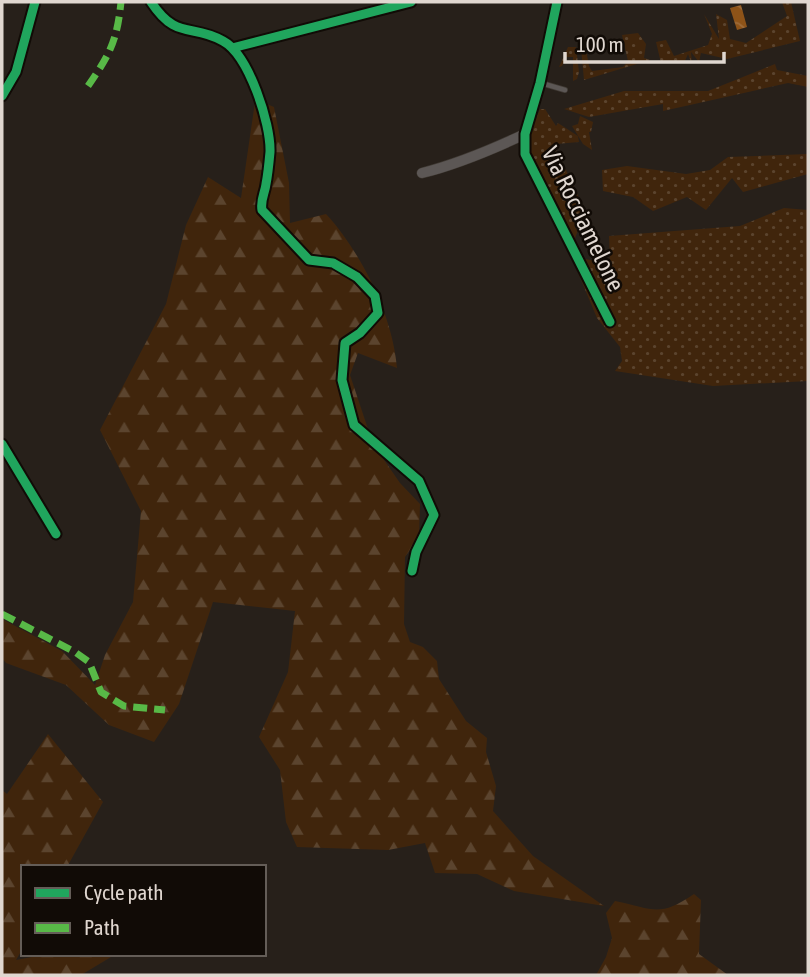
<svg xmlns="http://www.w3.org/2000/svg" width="810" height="977" font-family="'Asap Condensed',sans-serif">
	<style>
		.grass { fill: url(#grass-dots) }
		.forest { fill: url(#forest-firs) }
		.water { fill: url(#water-waves) }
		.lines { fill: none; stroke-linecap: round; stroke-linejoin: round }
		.service-casing { stroke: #403a34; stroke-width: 6 }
		.minor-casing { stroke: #403a34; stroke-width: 11 }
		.service { stroke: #5c5755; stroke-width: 4.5 }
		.minor { stroke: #5c5755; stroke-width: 10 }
		.quiet { stroke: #58b947; stroke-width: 7; stroke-dasharray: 14 7; stroke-linecap: butt }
		.cycleway-casing { stroke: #110b06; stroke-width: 13 }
		.cycleway { stroke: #20a55d; stroke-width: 9 }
		.labels { text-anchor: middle; stroke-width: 5; stroke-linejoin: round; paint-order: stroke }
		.street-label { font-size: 24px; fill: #e0d7d0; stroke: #110b06 }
	</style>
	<defs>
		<pattern id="grass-dots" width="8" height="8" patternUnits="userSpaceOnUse" patternTransform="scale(1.75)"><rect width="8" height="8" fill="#40250c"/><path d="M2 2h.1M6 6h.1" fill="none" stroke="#5b442e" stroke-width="1.8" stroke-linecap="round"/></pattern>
		<pattern id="forest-firs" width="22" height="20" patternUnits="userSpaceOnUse" patternTransform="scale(1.75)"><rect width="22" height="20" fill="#40250c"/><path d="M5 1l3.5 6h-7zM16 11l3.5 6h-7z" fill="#5b442e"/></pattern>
		<pattern id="water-waves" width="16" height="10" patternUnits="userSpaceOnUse" patternTransform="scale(1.75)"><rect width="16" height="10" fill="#8e5318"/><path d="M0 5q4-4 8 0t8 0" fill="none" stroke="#9e6b39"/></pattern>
	</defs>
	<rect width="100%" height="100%" fill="#27201a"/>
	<path class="grass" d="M782 2H791L800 41 727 59 701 53 699 62 691 52 692 64 688 54 684 63H661L656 42 666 40 674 56 708 45 712 34 704 14 719 39 716 14 727 20 730 39 746 43 787 16Z
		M638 33 646 44 644 58 650 60 584 80 581 48 585 44 589 66 592 71 623 67 628 61 622 35Z
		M568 47H576L579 72 577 79 573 81V57H567L562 66 559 67Z
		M775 64 777 70 808 76V87L788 83 663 111V104L589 117 564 109 624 91H708Z
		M540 109H545L556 126 558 123 578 136 579 142 556 144 557 158 566 170 585 211 574 241 528 154 532 127Z
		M580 116 593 122 591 132H589L592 150 583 144 572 126 578 124Z
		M808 154V174L743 192 732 178 706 210 687 197 653 211 633 197 603 191 602 170 627 166 686 174 710 170 728 157Z
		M784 208 808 210V381L713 386 615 371 622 361 620 347 597 318 571 256 610 264 609 236 740 226Z"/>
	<path class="forest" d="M260 101 274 107 289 183 290 223 326 214C361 252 393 316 397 368L358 353 350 375 373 444 400 483 420 504 419 537 405 557 404 624 410 642 423 647 437 661 439 679 466 721 487 738 486 752 496 786 493 811 533 856 604 906 514 891 477 874 435 873 425 843 388 850 297 847 286 822 280 770 259 737 288 672 295 611 213 602 179 704 154 742 109 725 66 685 6 663 2 658V619L62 651 95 685 105 655 133 602 141 511 100 430 166 304 186 225 208 177 241 198 255 102Z
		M48 734 103 802 67 867H23V948L16 960 48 954H116L81 975H2V813L4 811 2 809V790L7 794Z
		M694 894 701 900 699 954 728 975H596L606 957 612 938 606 913 615 901C654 909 659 918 694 894Z"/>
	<path class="water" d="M741 5 747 27 737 30 730 8Z"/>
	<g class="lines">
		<g class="service-casing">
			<path id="service" d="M541 83 565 90"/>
		</g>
		<g class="minor-casing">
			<path id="minor" d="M151 2C177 41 191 23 223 41 249 55 271 124 270 152 269 163 268 174 266 184 265 193 260 200 262 210L309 260 333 263 357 277 375 296 378 313 360 333 345 343 342 380 354 425 419 481 434 515 416 552 412 571
				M557 2 540 83 525 134V154L610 322
				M2 96 16 72 35 2
				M422 173C458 164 491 150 525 134
				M2 444 56 534"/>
		</g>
		<use href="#service" class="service"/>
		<use href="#minor" class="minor"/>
		<path class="quiet" d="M88 86C110 54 117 41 121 2
			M2 614 75 652 89 662 101 692 124 706 165 710"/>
		<g class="cycleway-casing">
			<path id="cycleway" d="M151 2C177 41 191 23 223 41 249 55 271 124 270 152 269 163 268 174 266 184 265 193 260 200 262 210L309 260 333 263 357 277 375 296 378 313 360 333 345 343 342 380 354 425 419 481 434 515 416 552 412 571
				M557 2 540 83 525 134V154L610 322
				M232 48 411 2
				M2 96 16 72 35 2
				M2 444 56 534"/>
		</g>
		<use href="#cycleway" class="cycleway"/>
	</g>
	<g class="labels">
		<g class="street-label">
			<text transform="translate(583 219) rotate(64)" y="8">Via Rocciamelone</text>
		</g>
	</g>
	<rect width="810" height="977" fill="none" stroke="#e0d7d0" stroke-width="7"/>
	<rect x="21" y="865" width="245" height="91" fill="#110b06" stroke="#645d57" stroke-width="2"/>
	<rect x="35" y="888" width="35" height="10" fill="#20a55d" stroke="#645d57" stroke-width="2"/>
	<text x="84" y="900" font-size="21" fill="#e0d7d0">Cycle path</text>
	<rect x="35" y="923" width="35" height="10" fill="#58b947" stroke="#645d57" stroke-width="2"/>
	<text x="84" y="935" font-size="21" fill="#e0d7d0">Path</text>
	<path d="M565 52v10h159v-10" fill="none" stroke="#e0d7d0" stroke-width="3.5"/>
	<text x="576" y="52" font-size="21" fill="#e0d7d0" stroke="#110b06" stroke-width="5" paint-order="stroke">100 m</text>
</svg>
